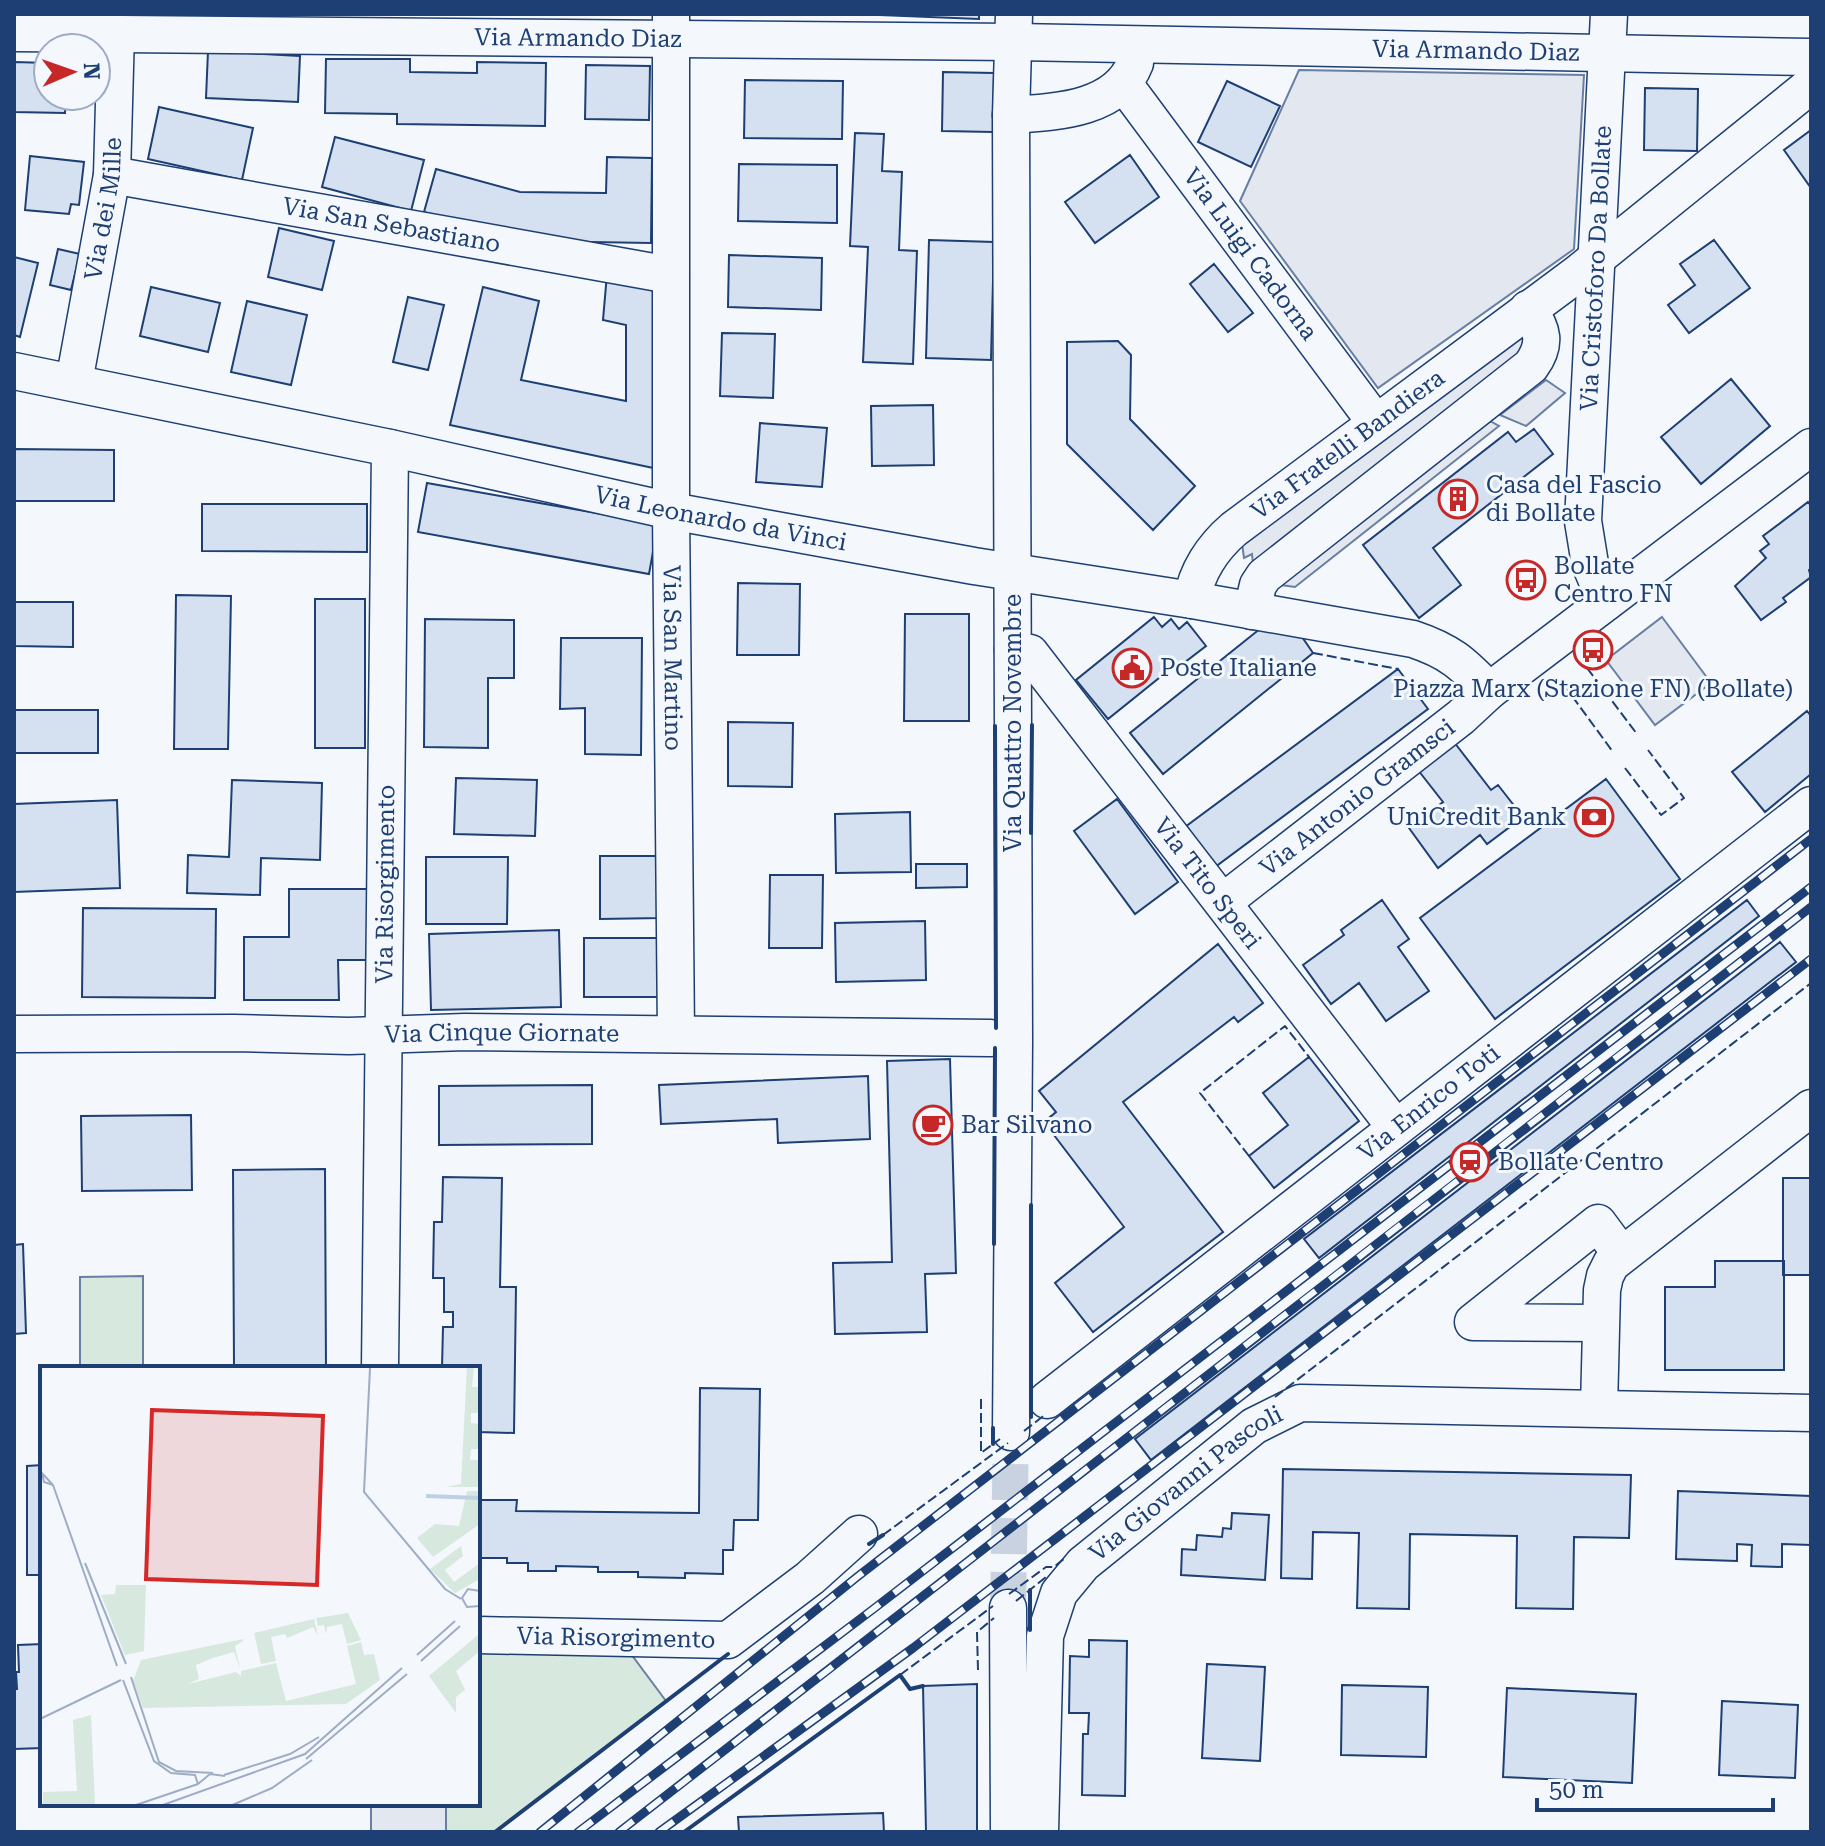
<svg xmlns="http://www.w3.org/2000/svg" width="1825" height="1846" font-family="'Roboto Serif',serif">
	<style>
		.green { fill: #d7e8df; stroke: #687fa3; stroke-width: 2 }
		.parking { fill: #e3e8f0; stroke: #687fa3; stroke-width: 2 }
		.building { fill: #d5e0f0; stroke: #1d3f73; stroke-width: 2 }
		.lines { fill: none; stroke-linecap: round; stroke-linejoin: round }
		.minor-tunnel { stroke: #c9d2e0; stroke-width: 36; stroke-dasharray: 36 18; stroke-linecap: butt }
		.minor-casing { stroke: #1d3f73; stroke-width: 39 }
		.minor { stroke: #f4f7fb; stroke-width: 36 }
		.rail-casing { stroke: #1d3f73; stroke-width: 9 }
		.rail { stroke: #f4f7fb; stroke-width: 6; stroke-dasharray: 18; stroke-linecap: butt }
		.fence { stroke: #1d3f73; stroke-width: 2; stroke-dasharray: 10 4; stroke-linecap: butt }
		.wall { stroke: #1d3f73; stroke-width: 4 }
		.labels { text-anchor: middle; stroke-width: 6; stroke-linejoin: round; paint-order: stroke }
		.street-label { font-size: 24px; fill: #1d3f73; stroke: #f4f7fb }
		.poi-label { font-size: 24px; fill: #1d3f73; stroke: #f4f7fb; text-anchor: start }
		.inset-river { fill: none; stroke: #bed0e5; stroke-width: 4 }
		.inset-road { fill: none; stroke: #9eadc5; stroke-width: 2 }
		.view { fill: #d62828; fill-opacity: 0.15; stroke: #d62828; stroke-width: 4 }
		.inset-edge { fill: none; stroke: #1d3f73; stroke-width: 4 }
	</style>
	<rect width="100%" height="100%" fill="#f4f7fb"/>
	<path class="green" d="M143 1276V1368H80V1277Z
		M478 1651 631 1654 666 1701 495 1832H446V1804H478Z"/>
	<path class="parking" d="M1299 70 1584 75 1574 249 1378 388 1240 201Z
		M1526 320 1532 356 1254 576 1252 554 1244 558 1241 536Z
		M1546 380 1565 393 1526 426 1500 415Z
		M1490 421 1499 426 1295 587 1281 585Z
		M1662 617 1711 683 1655 725 1606 660Z
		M371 1804H446V1832H371Z"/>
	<path class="building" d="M854 14H979V19Z
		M208 51 300 56 298 102 206 98Z
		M326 59H410V72L477 73V62L546 63 545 126 397 124V114L325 113Z
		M14 62 48 63V96H66L65 113 14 112Z
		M586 65 650 66 649 120 585 119Z
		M943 72 994 73 993 132 942 131Z
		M745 80 843 81 842 139 744 138Z
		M1227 81 1280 106 1251 167 1198 142Z
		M1645 88 1698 89 1697 151 1644 150Z
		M159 107 253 128 242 180 148 159Z
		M1811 130V188L1784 150Z
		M855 133 884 134 882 171 902 172 899 250 917 251 913 364 863 362 868 247 850 246Z
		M335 137 424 160 411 211 322 187Z
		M1130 155 1159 197 1095 243 1065 202Z
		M30 156 84 162 79 205 71 204 69 214 25 210Z
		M607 157 652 158 651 243 528 241 424 212 436 169 520 192 606 193Z
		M739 164 837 165V223L738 221Z
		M279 228 334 241 322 290 268 277Z
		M929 240 994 242 991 360 926 358Z
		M1714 240 1750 288 1689 333 1668 305 1695 285 1680 264Z
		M58 249 80 254 71 290 50 285Z
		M729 255 822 258 821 310 728 307Z
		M14 257 38 263 20 337 14 335Z
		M1214 264 1253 313 1228 332 1190 284Z
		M607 274 660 281 658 469 450 425 483 287 539 301 521 380 626 401V325L603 320Z
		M151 287 220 303 208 352 140 336Z
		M408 297 444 305 428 370 393 362Z
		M247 301 307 315 291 385 231 372Z
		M722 333 775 334 773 398 720 396Z
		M1118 341 1131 355 1130 419 1195 486 1153 530 1067 444V342Z
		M1731 379 1770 426 1701 484 1661 437Z
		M933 405 934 465 872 466 871 406Z
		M760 423 827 428 822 487 756 482Z
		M1534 429 1553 454 1433 548 1461 585 1419 618 1363 545 1508 432 1516 442Z
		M14 449 114 450V501H14Z
		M427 483 658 524 649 574 418 532Z
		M1808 502 1811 506V569L1809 570 1811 577 1783 598 1786 602 1761 620 1735 586 1766 558 1760 551 1769 544 1763 536Z
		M202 504H367V552L202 551Z
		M738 583 800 584 799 655H737Z
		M176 595 231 596 228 749H174Z
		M315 599H365V748H315Z
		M14 602H73V647L14 646Z
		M905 614H969V721H904Z
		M1154 617 1162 627 1171 619 1179 629 1187 622 1206 646 1176 669 1174 666 1108 719 1076 680Z
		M425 619 514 620V678H488V748L424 747Z
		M1261 628 1300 634 1313 653 1163 774 1130 733Z
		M561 638H642L641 755 585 754V708L560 709Z
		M1398 669 1428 709 1211 870 1181 830Z
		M14 710H98V753H14Z
		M1807 711 1811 716V774L1765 812 1732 772Z
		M728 722 793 723 792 787 728 786Z
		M1454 742 1491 790 1498 785 1523 817 1487 844 1480 835 1438 868 1409 828 1443 802 1418 770Z
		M456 778 537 780 535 836 454 834Z
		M1606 779 1680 879 1495 1019 1420 918Z
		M232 780 322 783 320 860 261 858 260 895 187 893 188 855 229 857Z
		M1117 799 1178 882 1135 914 1074 831Z
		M117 800 120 888 14 892V804Z
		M910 812 911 872 836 873 835 814Z
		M600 856H660L661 918 600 919Z
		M426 857H508L507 924H426Z
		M916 864H967V887L916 888Z
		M770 875H823L822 948H769Z
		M289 889H371V960H338L339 1000H244V937H289Z
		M1382 900 1409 939 1398 947 1429 991 1386 1021 1359 983 1331 1004 1303 965 1344 935 1341 930Z
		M1747 900 1759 916 1319 1258 1304 1239Z
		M83 908 216 909 215 998 82 997Z
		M925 921 926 980 836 982 835 923Z
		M559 930 561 1007 431 1010 429 934Z
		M584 938H661V997H584Z
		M1780 942 1796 962 1151 1460 1135 1439Z
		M1218 944 1263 1003 1238 1022 1234 1017 1123 1102 1223 1232 1093 1332 1055 1283 1124 1227 1044 1122 1056 1112 1039 1091Z
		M1309 1057 1359 1121 1274 1188 1249 1156 1288 1125 1263 1093Z
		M950 1059 956 1273 925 1274 927 1332 835 1334 833 1263 892 1262 887 1061Z
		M868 1076 870 1139 778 1143 777 1119 661 1124 659 1085Z
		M592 1085V1144L439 1145V1086Z
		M191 1115 192 1190 82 1191 81 1116Z
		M325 1169 326 1368H234L233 1170Z
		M443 1177 502 1178 500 1287H516L514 1433 478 1432V1368H442L443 1327H453V1312H444V1278H433L434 1222H442Z
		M1783 1178H1811V1275H1783Z
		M23 1244 26 1333 14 1334V1245Z
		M1715 1261H1784V1370H1665V1287H1715Z
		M700 1388 760 1389 758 1520H734L733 1550H723V1574L685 1573V1578L638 1577V1572H598V1567L556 1566V1571H528V1563H507V1558H478V1500H517L516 1511 699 1513Z
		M42 1465V1575H27V1466Z
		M1283 1469 1631 1475 1629 1538 1574 1537 1573 1609 1516 1608 1517 1536 1410 1534 1409 1609 1357 1608 1359 1533 1313 1532 1312 1579 1281 1578Z
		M1678 1491 1811 1496V1545L1782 1544V1567L1751 1566 1752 1545 1737 1544V1561L1676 1559Z
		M1232 1513 1269 1515 1265 1580 1181 1575 1182 1549 1196 1550 1197 1535 1222 1537 1223 1528 1231 1529Z
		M1089 1640 1127 1641 1125 1796 1082 1795 1083 1734H1088L1089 1713H1069L1070 1656 1089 1657Z
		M42 1644V1748L14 1749V1689H17L16 1672H19L18 1645Z
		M1207 1664 1265 1667 1260 1761 1202 1758Z
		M977 1684V1832H926L923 1686Z
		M1342 1685 1428 1687 1426 1757 1341 1755Z
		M1507 1688 1636 1694 1632 1783 1503 1777Z
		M1722 1701 1798 1705 1795 1778 1719 1775Z
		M883 1813 884 1832H739L738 1817Z"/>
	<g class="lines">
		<path class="minor-tunnel" d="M1008 1608 1011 1432"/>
		<g class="minor-casing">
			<g id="minor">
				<path id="s1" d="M671 14V511L676 1034"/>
				<path id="s2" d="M14 33 1013 42 1811 57"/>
				<path id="s3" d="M1124 84 1376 423"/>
				<path d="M1011 115C1055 112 1117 110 1135 63"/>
				<path id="s4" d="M112 175 670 275"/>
				<path id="s5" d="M14 371 390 448 671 511 974 566 1192 600 1413 639C1449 651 1463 663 1489 691L1811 447"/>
				<path id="s6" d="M74 382 112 175 116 32"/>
				<path id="s7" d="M1192 600C1196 572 1213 547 1234 529L1577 274 1811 85"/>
				<path id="s8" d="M1606 602 1590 564 1583 521 1609 14"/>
				<path d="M1252 611 1258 585 1264 576 1531 366C1547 344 1543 329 1528 309"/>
				<path id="s9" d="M1013 650 1030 653 1396 1128"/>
				<path id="s10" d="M1223 902 1461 717 1489 691"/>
				<path id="s11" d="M14 1034 234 1033 349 1036 465 1032 991 1038"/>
				<path d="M1599 1323 1473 1322 1598 1223 1621 1254"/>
				<path id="s12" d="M380 1368 390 448"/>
				<path id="s13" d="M1047 1400 1811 805"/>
				<path d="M1599 1408 1602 1290 1605 1276 1611 1264 1811 1108"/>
				<path d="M1011 1432 1014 1042 1011 115 1014 14"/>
				<path d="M1008 1608 1009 1832"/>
				<path id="s14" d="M478 1635 728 1640 810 1578 859 1534"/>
				<path id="s15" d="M1040 1832 1045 1636 1059 1593 1083 1564 1254 1426 1300 1403 1811 1413"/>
			</g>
		</g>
		<use href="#minor" class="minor"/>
		<g class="rail-casing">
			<path id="rail" d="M540 1832 857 1577 1811 839
				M578 1832 876 1607 1811 887
				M619 1832C1017 1524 1413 1214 1811 907
				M659 1832 913 1648 1811 959"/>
		</g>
		<use href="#rail" class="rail"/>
		<path class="fence" d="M1313 653 1398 669
			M1587 668 1637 734
			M1564 685 1613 752
			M1625 768 1661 815 1684 798 1648 750
			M1249 1156 1200 1093 1285 1026 1309 1057
			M1275 1397 1811 983
			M981 1399V1453L1000 1439
			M1024 1431 1046 1414
			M883 1535 1008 1443
			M1009 1594 1046 1567H1054L1065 1558
			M1016 1601 1046 1577
			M978 1670 977 1632 994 1618
			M900 1675 993 1606"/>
		<path class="wall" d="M995 726 996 1028
			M1031 833 1032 725
			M1031 1205V1417
			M994 1244 995 1048
			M993 1444V1428
			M869 1544 883 1535
			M1030 1630V1590
			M495 1832 728 1654
			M684 1832 900 1675 910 1689 923 1686"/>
	</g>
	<defs>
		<g id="building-ring" transform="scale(2)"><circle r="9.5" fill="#f4f7fb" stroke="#c62828" stroke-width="1.5"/><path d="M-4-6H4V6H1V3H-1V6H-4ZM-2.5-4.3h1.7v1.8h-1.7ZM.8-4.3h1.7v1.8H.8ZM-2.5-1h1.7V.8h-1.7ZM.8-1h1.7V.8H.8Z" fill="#c62828"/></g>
		<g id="bus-ring" transform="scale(2)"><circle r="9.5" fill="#f4f7fb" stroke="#c62828" stroke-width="1.5"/><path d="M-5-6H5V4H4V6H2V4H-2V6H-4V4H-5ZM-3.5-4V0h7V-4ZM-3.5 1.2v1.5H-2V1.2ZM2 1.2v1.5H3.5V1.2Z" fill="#c62828"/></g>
		<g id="civic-ring" transform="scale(2)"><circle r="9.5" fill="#f4f7fb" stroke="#c62828" stroke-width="1.5"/><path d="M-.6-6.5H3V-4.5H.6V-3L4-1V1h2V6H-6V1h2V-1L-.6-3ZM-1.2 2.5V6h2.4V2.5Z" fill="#c62828"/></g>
		<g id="bank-ring" transform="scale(2)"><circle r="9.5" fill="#f4f7fb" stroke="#c62828" stroke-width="1.5"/><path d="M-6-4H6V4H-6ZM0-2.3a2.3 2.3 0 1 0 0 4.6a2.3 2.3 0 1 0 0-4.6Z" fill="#c62828"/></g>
		<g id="cafe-ring" transform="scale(2)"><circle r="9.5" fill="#f4f7fb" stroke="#c62828" stroke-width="1.5"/><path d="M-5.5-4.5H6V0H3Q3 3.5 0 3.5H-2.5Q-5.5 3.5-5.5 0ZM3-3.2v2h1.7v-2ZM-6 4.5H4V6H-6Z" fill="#c62828"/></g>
		<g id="station-ring" transform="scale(2)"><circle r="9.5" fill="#f4f7fb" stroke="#c62828" stroke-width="1.5"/><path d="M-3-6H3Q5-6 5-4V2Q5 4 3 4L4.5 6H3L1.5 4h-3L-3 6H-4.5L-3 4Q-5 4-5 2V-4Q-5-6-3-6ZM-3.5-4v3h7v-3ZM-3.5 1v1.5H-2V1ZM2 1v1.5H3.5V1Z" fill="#c62828"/></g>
	</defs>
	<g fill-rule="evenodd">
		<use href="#building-ring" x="1458" y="499"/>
		<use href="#bus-ring" x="1526" y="580"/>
		<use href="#bus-ring" x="1593" y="650"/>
		<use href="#civic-ring" x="1132" y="668"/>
		<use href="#bank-ring" x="1594" y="817"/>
		<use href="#cafe-ring" x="933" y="1125"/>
		<use href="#station-ring" x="1470" y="1162"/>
	</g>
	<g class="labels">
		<g class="street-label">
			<text dy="8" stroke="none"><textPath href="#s2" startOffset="564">Via Armando Diaz</textPath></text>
			<text dy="8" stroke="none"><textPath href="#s2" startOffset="1462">Via Armando Diaz</textPath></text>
			<text dy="8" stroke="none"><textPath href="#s6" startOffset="176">Via dei Mille</textPath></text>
			<text dy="8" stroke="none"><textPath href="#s4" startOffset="284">Via San Sebastiano</textPath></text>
			<text dy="8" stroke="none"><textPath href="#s3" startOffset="212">Via Luigi Cadorna</textPath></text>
			<text dy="8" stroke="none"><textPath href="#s8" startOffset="338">Via Cristoforo Da Bollate</textPath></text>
			<text dy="8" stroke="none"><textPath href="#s7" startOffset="226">Via Fratelli Bandiera</textPath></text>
			<text dy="8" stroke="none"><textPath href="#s5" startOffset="722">Via Leonardo da Vinci</textPath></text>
			<text dy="8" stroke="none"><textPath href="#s1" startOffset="644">Via San Martino</textPath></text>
			<text transform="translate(1013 723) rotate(-90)" y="8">Via Quattro Novembre</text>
			<text dy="8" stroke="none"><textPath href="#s10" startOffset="170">Via Antonio Gramsci</textPath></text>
			<text dy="8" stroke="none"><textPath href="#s9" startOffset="308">Via Tito Speri</textPath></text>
			<text dy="8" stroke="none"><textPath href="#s12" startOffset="484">Via Risorgimento</textPath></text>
			<text dy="8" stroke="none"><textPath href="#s11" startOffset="488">Via Cinque Giornate</textPath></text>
			<text dy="8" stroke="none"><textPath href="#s13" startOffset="484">Via Enrico Toti</textPath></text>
			<text dy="8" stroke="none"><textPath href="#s15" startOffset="410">Via Giovanni Pascoli</textPath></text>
			<text dy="8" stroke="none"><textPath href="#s14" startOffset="138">Via Risorgimento</textPath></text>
		</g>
		<g class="poi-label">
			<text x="1486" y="493">Casa del Fascio<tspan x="1486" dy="28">di Bollate</tspan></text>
			<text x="1554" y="574">Bollate<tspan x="1554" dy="28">Centro FN</tspan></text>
			<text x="1160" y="676">Poste Italiane</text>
			<text x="1593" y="697" text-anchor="middle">Piazza Marx (Stazione FN) (Bollate)</text>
			<text x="1566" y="825" text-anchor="end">UniCredit Bank</text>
			<text x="961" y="1133">Bar Silvano</text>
			<text x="1498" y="1170">Bollate Centro</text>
		</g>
	</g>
	<g transform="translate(40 1366)">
		<rect width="440" height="440" fill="#f4f7fb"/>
		<path d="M427 0H434L432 21H440V47H431V57L440 58V83H431L430 94H440V121H406L421 118ZM427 125H440V158L393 191 377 172 395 158 419 160ZM421 180 423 190 405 204 414 216 440 197V213L415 227 390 203ZM76 219H106L104 285 85 289 61 229 75 228ZM308 247 321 274 307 278 302 258 287 261 286 268 284 259 278 260 276 252ZM274 253 278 270 273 261 247 272 245 268 231 271 236 295 221 298 214 267ZM438 269 440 285 416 305 425 324 416 331V347L389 310ZM203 273V275L195 280 200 303 194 286 173 292 156 299 159 313 148 318 196 306 201 310V305L236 297 246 335 316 318 307 280 321 276 324 289 334 288 340 314 306 338 103 342 93 315 101 294ZM51 349 55 440H3V426L37 425 33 354Z" fill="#d7e8df"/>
		<path class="inset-river" d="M386 130 440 132"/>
		<path class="inset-road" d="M330 2 324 126 405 223 421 233M0 105 13 119 4 116 2 107M13 119 77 300M45 197 86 298M440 225 428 223 422 232 427 241 440 240M377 289 415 255M381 295 420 260M91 311 119 396 136 405 173 407M83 314 114 395 131 407 155 409 158 418M0 353 81 314M266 393 367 308M184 409 250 388 279 371M158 418 170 408 185 410M93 440 158 418M120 440 265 388 362 302M190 440 232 422 272 394"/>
		<path class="view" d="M112 44 283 50 277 219 106 213Z"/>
		<rect width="440" height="440" class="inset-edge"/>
	</g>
	<rect width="1825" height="1846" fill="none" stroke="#1d3f73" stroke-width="32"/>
	<g transform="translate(72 72) rotate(88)"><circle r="38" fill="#f4f7fb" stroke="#9eadc5" stroke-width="2"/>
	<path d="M0-6L14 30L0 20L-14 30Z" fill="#c62828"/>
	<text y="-12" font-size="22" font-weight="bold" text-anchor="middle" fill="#1d3f73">N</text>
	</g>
	<path d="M1537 1798v12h236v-12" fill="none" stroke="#1d3f73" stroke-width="4"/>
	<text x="1549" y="1798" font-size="24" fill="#1d3f73" stroke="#f4f7fb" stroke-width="6" paint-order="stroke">50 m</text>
</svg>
